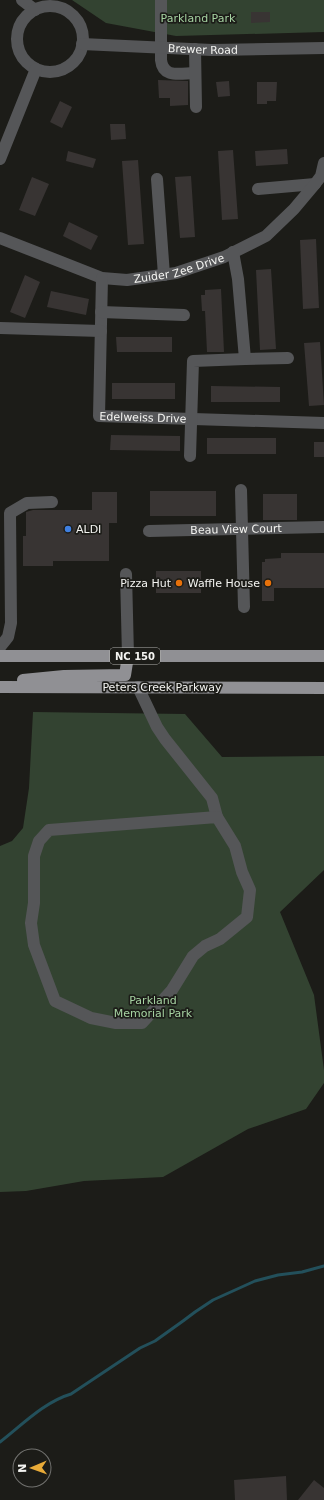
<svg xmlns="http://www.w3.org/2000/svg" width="324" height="1500" font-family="'DejaVu Sans',sans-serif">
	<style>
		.green { fill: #334331 }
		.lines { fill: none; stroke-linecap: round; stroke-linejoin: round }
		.stream { stroke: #23505b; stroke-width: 3 }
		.building { fill: #383433 }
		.minor { stroke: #555658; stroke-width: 12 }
		.major { stroke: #909094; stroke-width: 12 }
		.shop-dot { fill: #3f7fe0; stroke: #1c1c18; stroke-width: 1.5 }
		.food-dot { fill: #e8710a; stroke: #1c1c18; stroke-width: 1.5 }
		.labels { text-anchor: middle; stroke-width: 3.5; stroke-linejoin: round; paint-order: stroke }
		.shield { fill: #1c1c18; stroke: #b3b3b0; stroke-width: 1 }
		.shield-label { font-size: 10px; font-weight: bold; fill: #f4f4f1 }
		.park-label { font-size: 11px; fill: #a6d3a2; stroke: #1c1c18 }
		.street-label { font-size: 11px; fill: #f4f4f1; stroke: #1c1c18 }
		.poi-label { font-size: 11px; fill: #f4f4f1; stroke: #1c1c18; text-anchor: end }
	</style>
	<rect width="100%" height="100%" fill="#1c1c18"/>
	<path class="green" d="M72 0H324V32L176 36 106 23Z
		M33 712 185 714 222 757 324 756V870L280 912 314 995 324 1070V1083L306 1109 248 1129 163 1177 84 1181 26 1191 0 1192V846L12 841 23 828 29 788Z"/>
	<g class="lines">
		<path class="stream" d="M0 1442C22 1425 44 1402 71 1394L140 1348 155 1341 183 1321 195 1312 213 1300 255 1281 278 1275 302 1272 324 1266"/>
	</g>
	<path class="building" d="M251 12H270V22L251 23Z
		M158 80 188 81V105L170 106V98H159Z
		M229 81 230 96 218 97 216 82Z
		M257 82H277L276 101H267V104H257Z
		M60 101 72 107 62 128 50 122Z
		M110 124H125L126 139 111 140Z
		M287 149 288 164 256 166 255 151Z
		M233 150 238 219 222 220 218 151Z
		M68 151 96 159 93 168 66 161Z
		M138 160 144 244 128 245 122 161Z
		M191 176 195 237 180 238 175 177Z
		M32 177 49 184 35 216 19 210Z
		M69 222 98 236 91 250 63 236Z
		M316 239 319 308 303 309 300 240Z
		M271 269 276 349 260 350 256 270Z
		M25 275 40 282 25 318 10 312Z
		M221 289 224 352H207L205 311H202L201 295H205V290Z
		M51 291 89 299 86 315 47 307Z
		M116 337H172V352H117Z
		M320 342 324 405 309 406 304 343Z
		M112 383H175V399H112Z
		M211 386 280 387V402H211Z
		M111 435 180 436V451L110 450Z
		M207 438H276V454H207Z
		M314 442H324V457H314Z
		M150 491H216V516H150Z
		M92 492H117V523H109V561H53V566H23V536H26V512L33 510H92Z
		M263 494H297V520H263Z
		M281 553H324V588H274V601H262V562H265V559L281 558Z
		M156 571H201V593H156Z
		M286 1476 287 1500H235L234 1480Z
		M314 1480 324 1488V1500H298Z"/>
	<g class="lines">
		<g class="minor">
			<path d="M22 0 35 10"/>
			<path d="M161 0V60C163 79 181 73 195 73"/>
			<circle cx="50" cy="39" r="33"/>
			<path id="s1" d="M82 44 212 50 324 48"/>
			<path d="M195 49 196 107"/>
			<path d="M0 159 36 69"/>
			<path d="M157 179 164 275"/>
			<path d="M258 189 315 184"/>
			<path id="s2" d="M0 238 102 278 127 280 176 273 224 257 266 236 294 209 315 184 321 176 324 163"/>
			<path id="s3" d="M102 278 99 416 324 423"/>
			<path d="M101 312 184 315"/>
			<path d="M0 328 101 331"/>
			<path d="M245 359 288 358"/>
			<path d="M190 456 193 361 245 359 238 279 233 252"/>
			<path d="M241 490 244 607"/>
			<path id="s4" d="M149 531 324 527"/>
			<path d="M126 574 128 656"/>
			<path d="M0 647 8 637 11 623 10 513 27 503 52 502"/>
			<path d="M138 687 157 727 165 739 212 798 217 817"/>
			<path d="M217 817 235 846 242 872 250 890 247 917 220 939 205 946 193 956 172 990 142 1023H116L91 1018 55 1001 34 945 31 923 34 903V856L39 841 49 830Z"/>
		</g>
		<path class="major" d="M0 656H324
			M23 680 64 676 125 675 128 656
			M0 687 324 688"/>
	</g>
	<circle class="shop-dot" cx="68" cy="529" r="4"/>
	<g class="food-dot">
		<circle cx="179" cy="583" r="4"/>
		<circle cx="268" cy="583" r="4"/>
	</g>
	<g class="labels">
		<rect class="shield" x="110" y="648" width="50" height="16" rx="3"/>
		<g class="shield-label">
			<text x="135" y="660">NC 150</text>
		</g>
		<g class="park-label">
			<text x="198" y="22">Parkland Park</text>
			<text x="153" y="1004">Parkland<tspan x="153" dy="13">Memorial Park</tspan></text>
		</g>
		<g class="street-label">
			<text dy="4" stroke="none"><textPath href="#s1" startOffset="121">Brewer Road</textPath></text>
			<text dy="4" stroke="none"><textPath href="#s2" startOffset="188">Zuider Zee Drive</textPath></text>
			<text dy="4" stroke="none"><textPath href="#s3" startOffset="182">Edelweiss Drive</textPath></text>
			<text dy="4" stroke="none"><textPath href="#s4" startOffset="87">Beau View Court</textPath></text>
			<text x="162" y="691">Peters Creek Parkway</text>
		</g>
		<g class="poi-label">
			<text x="76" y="533" text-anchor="start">ALDI</text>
			<text x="171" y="587">Pizza Hut</text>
			<text x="260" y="587">Waffle House</text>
		</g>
	</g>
	<g transform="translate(32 1468) rotate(268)"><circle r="19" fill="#1c1c18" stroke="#72726f"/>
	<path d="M0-3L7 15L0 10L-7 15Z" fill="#e9ab38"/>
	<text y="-6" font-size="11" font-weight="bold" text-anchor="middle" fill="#f4f4f1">N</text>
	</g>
</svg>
